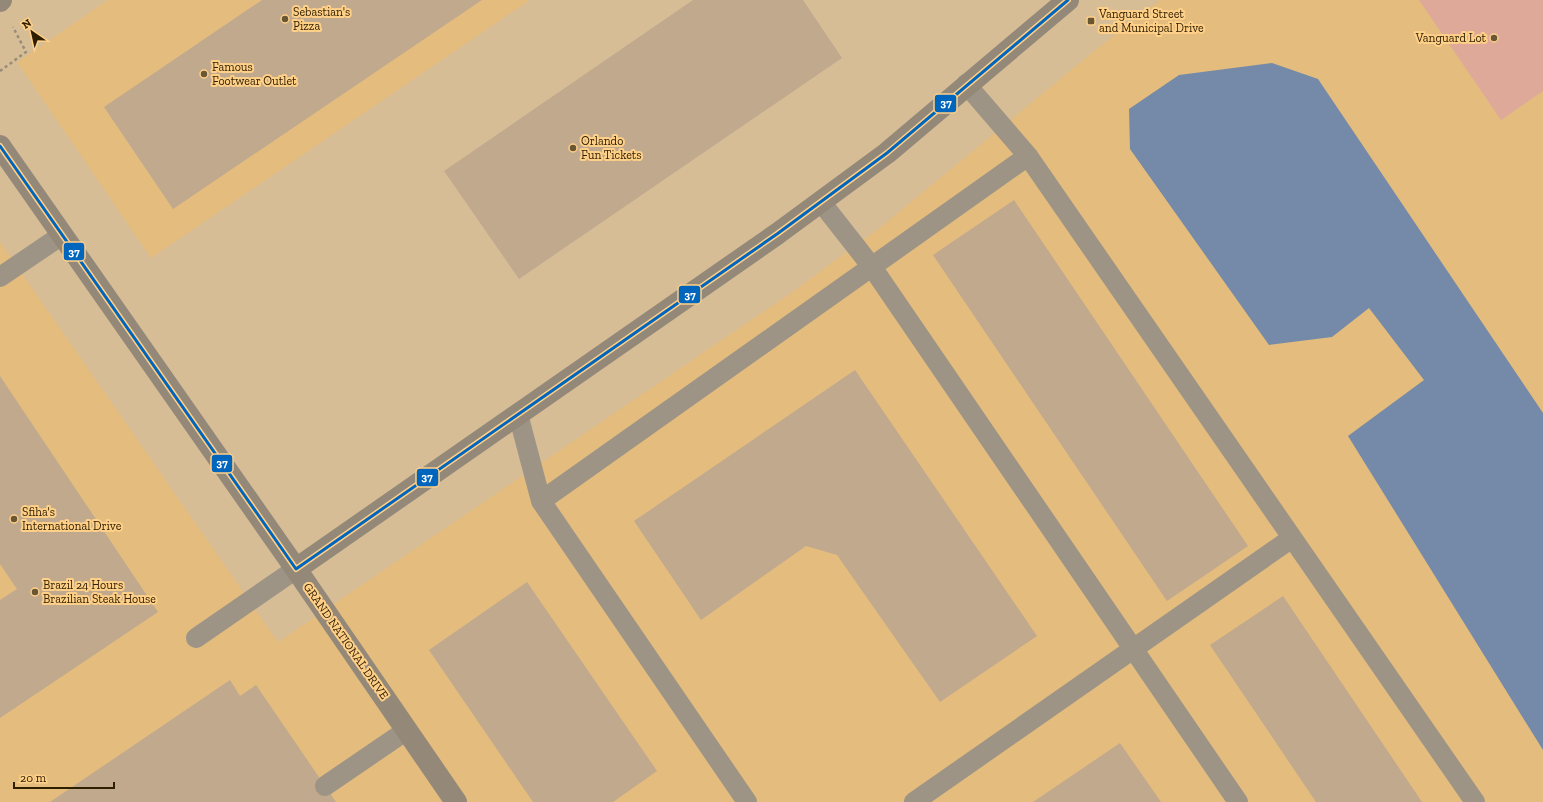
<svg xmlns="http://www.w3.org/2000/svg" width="1543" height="802" font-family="'Zilla Slab',serif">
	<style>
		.built { fill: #e3bc7e }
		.green { fill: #dfa999 }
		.water { fill: #748aa8 }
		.building { fill: #c1a98e }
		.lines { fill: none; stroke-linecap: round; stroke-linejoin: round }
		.path { stroke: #978c7a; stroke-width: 2.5; stroke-dasharray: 3 3; stroke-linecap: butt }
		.lane { stroke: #9d9486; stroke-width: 20 }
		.secondary { stroke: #948979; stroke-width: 22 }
		.bus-1-casing { stroke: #ffd088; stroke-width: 6 }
		.bus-1 { stroke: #0065bd; stroke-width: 3 }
		.poi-dot { fill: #695634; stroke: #ffd088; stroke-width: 1.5 }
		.labels { text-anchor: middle; stroke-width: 4; stroke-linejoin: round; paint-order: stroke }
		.poi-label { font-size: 12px; fill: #2f1e00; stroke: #ffd088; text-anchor: start }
		.street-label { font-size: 12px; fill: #2f1e00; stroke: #ffd088 }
		.line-badge { stroke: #ffd088; stroke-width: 1.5 }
		.badge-label { font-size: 11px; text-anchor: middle; font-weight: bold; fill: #fff }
	</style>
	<rect width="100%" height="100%" fill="#d6bd96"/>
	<path class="built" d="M108 0H530L151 258 17 62Z
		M1160 0H1543V802H0V242L278 642 791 293 882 226 1094 51Z"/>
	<path class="green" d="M1419 0H1543V91L1501 120Z"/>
	<path class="water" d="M1272 63 1318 79 1543 413V750L1348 436 1424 380 1369 308 1332 337 1269 345 1130 149 1129 109 1179 75Z"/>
	<path class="building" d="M262 0H482L173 209 104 107Z
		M693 0H803L842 58 519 279 444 171Z
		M1014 200 1248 546 1167 601 933 255Z
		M855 370 1037 636 940 702 837 555 806 546 701 620 634 521Z
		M0 376 158 612 0 718V600L17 589 0 564Z
		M527 582 657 771 613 802H533L429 650Z
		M1283 596 1422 802H1316L1210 645Z
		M230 680 240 696 256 685 336 802H50Z
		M1120 743 1161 802H1033Z"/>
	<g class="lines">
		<path class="path" d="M0 71 26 52 13 27"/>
		<path class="lane" d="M1028 156 1475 802
			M821 202 872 267 1238 802
			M0 277 62 235
			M518 414 541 501 747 802
			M541 501 1028 156 966 84
			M196 638 296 569
			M325 786 407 730
			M914 802 1292 538"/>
		<path class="secondary" d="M0 1 1 0
			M0 146 296 569 456 802
			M296 569 777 234 887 153 1068 0"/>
		<g class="bus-1-casing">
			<path id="bus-1" d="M0 146 296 569
				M296 569 777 234 887 153 1068 0"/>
		</g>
		<use href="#bus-1" class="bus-1"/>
	</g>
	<g class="poi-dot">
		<circle cx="285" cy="19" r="4"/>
		<rect x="1087" y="17" width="8" height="8" rx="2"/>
		<circle cx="1494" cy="38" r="4"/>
		<circle cx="204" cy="74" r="4"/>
		<circle cx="573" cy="148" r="4"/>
		<circle cx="14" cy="519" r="4"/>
		<circle cx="35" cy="592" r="4"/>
	</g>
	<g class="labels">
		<g class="poi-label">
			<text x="293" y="16">Sebastian's<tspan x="293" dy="14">Pizza</tspan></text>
			<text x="1099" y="18">Vanguard Street<tspan x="1099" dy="14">and Municipal Drive</tspan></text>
			<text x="1486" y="42" text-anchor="end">Vanguard Lot</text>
			<text x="212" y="71">Famous<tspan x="212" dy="14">Footwear Outlet</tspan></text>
			<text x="581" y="145">Orlando<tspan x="581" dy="14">Fun Tickets</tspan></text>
			<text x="22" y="516">Sfiha's<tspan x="22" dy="14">International Drive</tspan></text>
			<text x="43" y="589">Brazil 24 Hours<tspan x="43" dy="14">Brazilian Steak House</tspan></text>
		</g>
		<g class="street-label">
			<text transform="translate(346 641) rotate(55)" y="4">GRAND NATIONAL DRIVE</text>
		</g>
	</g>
	<g class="line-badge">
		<rect x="934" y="94" width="23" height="19" rx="4" fill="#0065bd"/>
		<rect x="63" y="242" width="22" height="19" rx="4" fill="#0065bd"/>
		<rect x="678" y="285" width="23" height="19" rx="4" fill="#0065bd"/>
		<rect x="211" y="454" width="22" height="19" rx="4" fill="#0065bd"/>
		<rect x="416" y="468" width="23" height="19" rx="4" fill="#0065bd"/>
	</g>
	<g class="badge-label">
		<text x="946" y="107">37</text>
		<text x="74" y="256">37</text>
		<text x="690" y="299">37</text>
		<text x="222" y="467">37</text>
		<text x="427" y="481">37</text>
	</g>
	<g transform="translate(32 32) rotate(326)" stroke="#ffd088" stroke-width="3" paint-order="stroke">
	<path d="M0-3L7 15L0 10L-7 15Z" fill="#2f1e00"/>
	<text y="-6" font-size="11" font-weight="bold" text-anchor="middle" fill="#2f1e00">N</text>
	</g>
	<path d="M14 782v6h100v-6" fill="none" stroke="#2f1e00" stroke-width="2"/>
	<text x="20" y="782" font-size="12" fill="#2f1e00" stroke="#ffd088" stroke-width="3" paint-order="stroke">20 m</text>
</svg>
